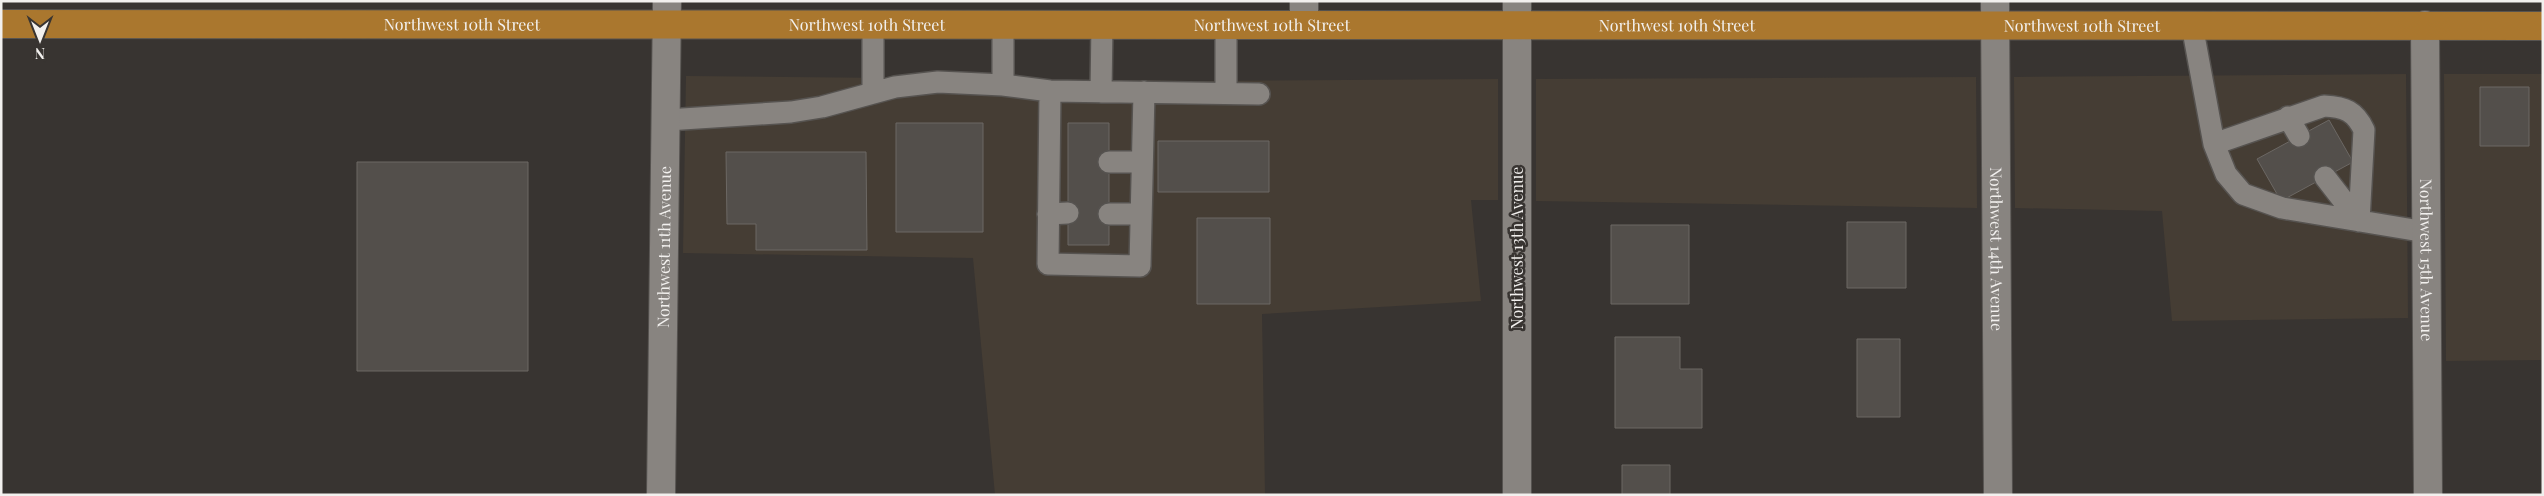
<svg xmlns="http://www.w3.org/2000/svg" width="2544" height="496" font-family="'Playfair Display',serif">
	<style>
		.built { fill: #453d34 }
		.building { fill: #534f4b; stroke: #6c6864 }
		.lines { fill: none; stroke-linecap: round; stroke-linejoin: round }
		.service-casing { stroke: #565350; stroke-width: 24 }
		.minor-casing { stroke: #565350; stroke-width: 30 }
		.trunk-casing { stroke: #565350; stroke-width: 30 }
		.service { stroke: #888480; stroke-width: 21 }
		.minor { stroke: #888480; stroke-width: 28 }
		.trunk { stroke: #aa772e; stroke-width: 28 }
		.labels { text-anchor: middle; stroke-width: 5; stroke-linejoin: round; paint-order: stroke }
		.street-label { font-size: 16px; fill: #f2f0ee; stroke: #383431 }
	</style>
	<rect width="100%" height="100%" fill="#383431"/>
	<path class="built" d="M2406 74 2408 318 2172 321 2162 211 2015 208 2014 77Z
		M2444 74H2543V360L2446 361Z
		M686 76 1202 81 1498 79V200H1471L1481 301 1262 314 1265 495H995L973 258 683 253Z
		M1976 77 1977 208 1536 201V79Z"/>
	<path class="building" d="M2480 87H2529V146H2480Z
		M2329 120 2353 162 2281 201 2257 159Z
		M896 123H983V232H896Z
		M1068 123H1109V245H1068Z
		M1158 141H1269V192H1158Z
		M726 152H866L867 250H756V224H727Z
		M357 162H528V371H357Z
		M1197 218H1270V304H1197Z
		M1847 222H1906V288H1847Z
		M1611 225H1689V304H1611Z
		M1615 337H1680V369H1702V428H1615Z
		M1857 339H1900V417H1857Z
		M1622 465H1670V495H1622Z"/>
	<g class="lines">
		<g class="service-casing">
			<path id="service" d="M1226 25V93
				M2192 25 2214 144 2226 174 2243 194 2282 208 2426 232
				M1003 85V23
				M1050 91 1048 264 1140 266 1144 92
				M1101 92 1102 25
				M873 93V25
				M2288 117 2299 136
				M667 120 791 112 822 107 895 87 938 82 1003 85 1050 91 1259 94
				M2214 144 2324 106C2345 107 2355 111 2364 130L2359 221
				M1109 162H1142
				M2325 177 2359 221
				M1048 214 1068 213
				M1109 214H1141"/>
		</g>
		<g class="minor-casing">
			<g id="minor">
				<path d="M1304 1V25"/>
				<path id="s1" d="M1995 1 1998 495"/>
				<path id="s2" d="M2425 25 2428 495"/>
				<path id="s3" d="M661 495 667 1"/>
				<path d="M1517 495V1"/>
			</g>
		</g>
		<g class="trunk-casing">
			<g id="trunk">
				<path id="s4" d="M1 24 2543 26"/>
			</g>
		</g>
		<use href="#service" class="service"/>
		<use href="#minor" class="minor"/>
		<use href="#trunk" class="trunk"/>
	</g>
	<g class="labels">
		<g class="street-label">
			<text dy="6" stroke="none"><textPath href="#s4" startOffset="461">Northwest 10th Street</textPath></text>
			<text dy="6" stroke="none"><textPath href="#s4" startOffset="866">Northwest 10th Street</textPath></text>
			<text dy="6" stroke="none"><textPath href="#s4" startOffset="1271">Northwest 10th Street</textPath></text>
			<text dy="6" stroke="none"><textPath href="#s4" startOffset="1676">Northwest 10th Street</textPath></text>
			<text dy="6" stroke="none"><textPath href="#s4" startOffset="2081">Northwest 10th Street</textPath></text>
			<text dy="6" stroke="none"><textPath href="#s3" startOffset="248">Northwest 11th Avenue</textPath></text>
			<text transform="translate(1517 248) rotate(-90)" y="6">Northwest 13th Avenue</text>
			<text dy="6" stroke="none"><textPath href="#s1" startOffset="248">Northwest 14th Avenue</textPath></text>
			<text dy="6" stroke="none"><textPath href="#s2" startOffset="235">Northwest 15th Avenue</textPath></text>
		</g>
	</g>
	<rect width="2544" height="496" fill="none" stroke="#f2f0ee" stroke-width="5"/>
	<g transform="translate(40 40) rotate(180)" stroke="#383431" stroke-width="4" paint-order="stroke">
	<path d="M0-4L9 19L0 12L-9 19Z" fill="#f2f0ee"/>
	<text y="-8" font-size="14" font-weight="bold" text-anchor="middle" fill="#f2f0ee">N</text>
	</g>
</svg>
